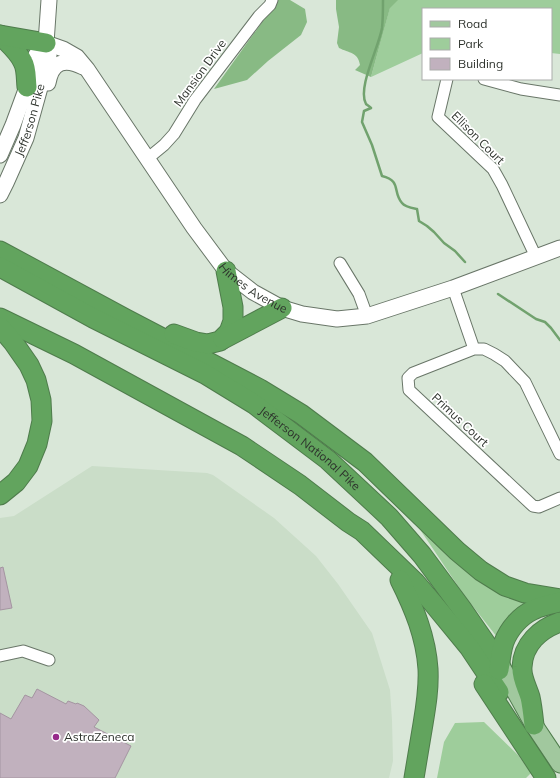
<svg xmlns="http://www.w3.org/2000/svg" width="560" height="778" font-family="Mulish,sans-serif">
	<style>
		.built { fill: #caddc8 }
		.green { fill: #9ecd9b }
		.forest { fill: #88ba84 }
		.lines { fill: none; stroke-linecap: round; stroke-linejoin: round }
		.stream { stroke: #71a26e; stroke-width: 2.5 }
		.building { fill: #c1b1be; stroke: #a495a1 }
		.street-casing { stroke: #697668; stroke-width: 13 }
		.secondary-casing { stroke: #697668; stroke-width: 17 }
		.primary-casing { stroke: #4f7c4c; stroke-width: 19 }
		.highway-casing { stroke: #4f7c4c; stroke-width: 21 }
		.street { stroke: #fff; stroke-width: 11 }
		.secondary { stroke: #fff; stroke-width: 15 }
		.primary { stroke: #a1c89e; stroke-width: 17 }
		.highway { stroke: #62a45e; stroke-width: 19 }
		.poi-dot { fill: #972a8b; stroke: #fff; stroke-width: 1.5 }
		.labels { text-anchor: middle; stroke-width: 3.5; stroke-linejoin: round; paint-order: stroke }
		.street-label { font-size: 12px; fill: #2d322c; stroke: #fff }
		.poi-label { font-size: 12px; fill: #2d322c; stroke: #fff; text-anchor: start }
	</style>
	<rect width="100%" height="100%" fill="#d9e7d8"/>
	<path class="built" d="M92 466 207 473 213 475 274 518 316 556 338 584 372 633 390 690 392 720 393 761 389 778H0V518L14 516Z"/>
	<path class="green" d="M392 0H560V54L551 53V9H423V53L371 77Z
		M401 503 435 536 539 599 497 637 464 595 421 531Z
		M484 722 518 755 531 773 526 778H437L444 742 455 723Z"/>
	<path class="forest" d="M278 0H290L305 9 307 22 301 35 268 61 247 80 214 89Z
		M336 0H398L390 8 371 77 355 70 360 65C358 52 349 53 339 48L337 43 339 27 336 9Z"/>
	<g class="lines">
		<path class="stream" d="M383 0C383 9 383 19 382 28 379 47 357 88 366 104 367 105 369 106 371 108L364 111 362 122 372 145 382 176C402 181 392 191 402 203 405 207 412 208 417 209L419 221 427 226 434 232 444 243 455 251 465 262
			M498 294 536 319 545 322 551 328 560 340"/>
	</g>
	<path class="building" d="M3 567 12 608 0 610V568Z
		M37 689 66 704 68 701 76 704 77 703 84 706 99 720 94 727 131 746 115 778H0V713L11 719 25 695 32 698Z"/>
	<g class="lines">
		<g class="street-casing">
			<path id="street" d="M447 79 438 117 493 169 502 185 536 257
				M484 79 521 89 560 95
				M147 159 164 145 174 134 195 100 259 16 270 5 272 0
				M340 263 359 294 367 316
				M453 288 474 349
				M560 454 525 382 505 361 494 354 484 349H474L413 373 408 378 409 390 533 506 539 507 560 498
				M0 656 23 651 49 660"/>
		</g>
		<g class="secondary-casing">
			<g id="secondary">
				<path id="s1" d="M46 43 63 49 77 57 87 69 194 228 226 271 253 292 282 308 302 314 337 319 367 316 453 288 560 248"/>
				<path d="M48 83C52 61 65 58 83 67"/>
				<path d="M0 155 13 125 27 87 36 55 46 43"/>
				<path id="s2" d="M0 195 6 183 26 138 49 55 46 43 49 0"/>
			</g>
		</g>
		<g class="primary-casing">
			<path id="primary" d="M500 664 534 725 560 764"/>
		</g>
		<g class="highway-casing">
			<g id="highway">
				<path d="M0 35C8 43 18 51 23 62 27 69 26 79 27 87"/>
				<path d="M0 35 46 43"/>
				<path d="M0 251 126 319 260 389 301 414 365 462 457 551 481 571 505 586 525 593 560 599"/>
				<path id="s3" d="M0 267 93 318 205 374 254 404 328 460 389 517 422 555 462 609 500 664"/>
				<path d="M0 318 74 354 242 446 300 485 348 522 362 531 415 582 432 602 469 647 499 692"/>
				<path d="M0 327 13 342 29 365 36 380 41 400 42 421 37 444 28 466 16 482 0 495"/>
				<path d="M174 334 196 342 208 344 220 341 229 332 233 321V307L226 271"/>
				<path d="M223 339 282 308"/>
				<path d="M400 580C414 608 426 637 428 669 429 688 426 706 423 724 420 742 417 760 414 778"/>
				<path d="M499 670C500 661 501 651 504 642 509 629 520 616 533 610 541 606 551 604 560 602"/>
				<path d="M484 684 546 778"/>
				<path d="M534 725C533 716 532 706 530 697 527 687 521 677 522 667 523 644 540 629 560 622"/>
			</g>
		</g>
		<use href="#street" class="street"/>
		<use href="#secondary" class="secondary"/>
		<use href="#primary" class="primary"/>
		<use href="#highway" class="highway"/>
	</g>
	<circle class="poi-dot" cx="56" cy="737" r="4"/>
	<g class="labels">
		<g class="street-label">
			<text transform="translate(200 73) rotate(-54)" y="4">Mansion Drive</text>
			<text dy="4" stroke="none"><textPath href="#s2" startOffset="81">Jefferson Pike</textPath></text>
			<text transform="translate(478 138) rotate(45)" y="4">Ellison Court</text>
			<text dy="4" stroke="none"><textPath href="#s1" startOffset="327">Himes Avenue</textPath></text>
			<text transform="translate(460 420) rotate(43)" y="4">Primus Court</text>
			<text dy="4" stroke="none"><textPath href="#s3" startOffset="360">Jefferson National Pike</textPath></text>
		</g>
		<g class="poi-label">
			<text x="64" y="741">AstraZeneca</text>
		</g>
	</g>
	<rect x="422" y="8" width="130" height="72" fill="#ffffff" stroke="#abadab"/>
	<rect x="430" y="21" width="20" height="6" fill="#a1c89e" stroke="#abadab"/>
	<text x="458" y="28" font-size="12" fill="#2d322c">Road</text>
	<rect x="430" y="38" width="20" height="12" fill="#9ecd9b" stroke="#abadab"/>
	<text x="458" y="48" font-size="12" fill="#2d322c">Park</text>
	<rect x="430" y="58" width="20" height="12" fill="#c1b1be" stroke="#abadab"/>
	<text x="458" y="68" font-size="12" fill="#2d322c">Building</text>
</svg>
